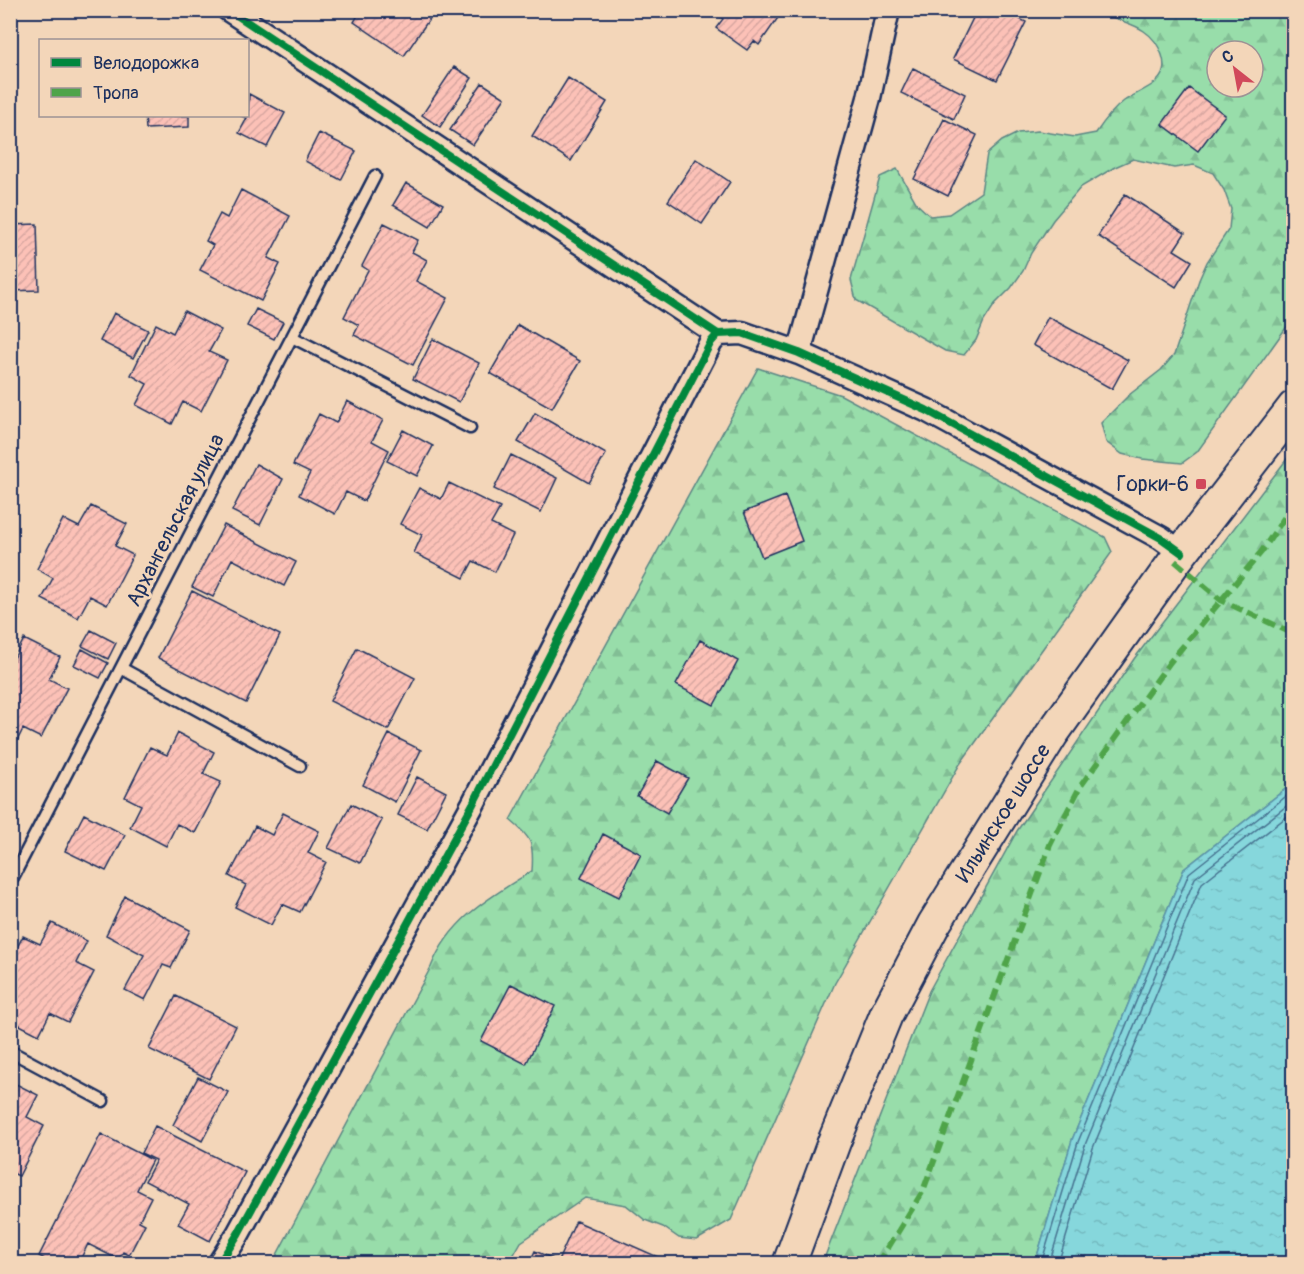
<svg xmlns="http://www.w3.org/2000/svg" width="1304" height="1274" font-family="Pangolin,sans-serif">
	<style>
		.forest { fill: url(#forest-firs); stroke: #5a8684; stroke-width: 1.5; fill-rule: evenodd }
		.water { fill: url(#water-ripples); stroke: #5b94aa; stroke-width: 1.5 }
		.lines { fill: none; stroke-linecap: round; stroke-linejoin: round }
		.shore { stroke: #467290; stroke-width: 1.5 }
		.building { fill: url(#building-hatch); stroke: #1b2f5e; stroke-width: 1.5 }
		.service-casing { stroke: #1b2f5e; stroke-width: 15 }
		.minor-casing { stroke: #1b2f5e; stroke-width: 27 }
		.secondary-casing { stroke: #1b2f5e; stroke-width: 36 }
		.service { stroke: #f3d6b9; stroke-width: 10 }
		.minor { stroke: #f3d6b9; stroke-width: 22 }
		.secondary { stroke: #f3d6b9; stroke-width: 32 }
		.quiet { stroke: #4fa44a; stroke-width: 6; stroke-dasharray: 12 6; stroke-linecap: butt }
		.cycleway-casing { stroke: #f3d6b9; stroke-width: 11 }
		.cycleway { stroke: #00873e; stroke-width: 8 }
		.poi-dot { fill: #d1495b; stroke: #f3d6b9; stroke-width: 2 }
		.labels { text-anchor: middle; stroke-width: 6; stroke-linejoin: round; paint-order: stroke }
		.poi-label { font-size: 21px; fill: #1b2f5e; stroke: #f3d6b9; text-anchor: end }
		.street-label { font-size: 21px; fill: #1b2f5e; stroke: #f3d6b9 }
	</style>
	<defs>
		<pattern id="forest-firs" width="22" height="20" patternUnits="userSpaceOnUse" patternTransform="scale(1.5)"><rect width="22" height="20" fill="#98ddaa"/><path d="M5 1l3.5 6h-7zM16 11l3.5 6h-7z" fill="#82be95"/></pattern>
		<pattern id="water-ripples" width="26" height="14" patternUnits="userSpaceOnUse" patternTransform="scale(1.5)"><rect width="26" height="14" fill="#86d7dc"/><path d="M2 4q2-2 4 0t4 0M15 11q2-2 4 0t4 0" fill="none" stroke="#73b9bf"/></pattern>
		<pattern id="building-hatch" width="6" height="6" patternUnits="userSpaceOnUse" patternTransform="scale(1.5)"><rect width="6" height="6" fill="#fcc1b7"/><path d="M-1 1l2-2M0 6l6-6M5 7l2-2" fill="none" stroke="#d7a6a0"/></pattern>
	</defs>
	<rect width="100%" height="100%" fill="#f3d6b9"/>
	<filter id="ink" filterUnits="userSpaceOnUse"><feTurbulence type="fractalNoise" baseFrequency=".0167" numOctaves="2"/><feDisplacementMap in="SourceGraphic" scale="12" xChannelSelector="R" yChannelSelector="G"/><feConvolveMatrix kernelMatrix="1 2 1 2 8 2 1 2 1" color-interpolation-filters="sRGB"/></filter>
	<g filter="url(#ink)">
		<path class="forest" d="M1102 11H1293V318L1197 452 1182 463 1142 459 1122 454 1106 442 1101 423 1129 395 1161 370 1174 355 1199 280 1207 262 1229 229 1231 209 1224 190 1213 173 1194 165 1174 168 1133 159 1115 167 1081 187 1053 220 1031 253 1023 271 1011 288 995 304 984 321 976 340 964 355 945 351 856 300 851 280 880 177 897 169 917 204 930 216 949 214 981 192 987 154 1002 141 1018 133 1038 131 1075 137 1096 133C1104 121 1112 110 1124 101 1134 94 1146 90 1156 82 1173 68 1159 41 1144 31 1131 22 1115 21 1102 11ZM1217 51H1253V87H1217Z
			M758 368 841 395 1105 537 1112 552 960 764 835 983 731 1220 697 1240 679 1238 663 1227 645 1220 626 1205 585 1198 521 1242 509 1263 272 1264 431 967C450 919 490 897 532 871 534 843 532 838 510 820Z
			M1293 451V783L1184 869 1072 1140 1035 1263 822 1264 929 991 1017 831 1134 659Z"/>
		<path class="water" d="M1293 783V1263H1035L1072 1140 1184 869Z"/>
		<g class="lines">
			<path class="shore" d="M1041 1264 1078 1142 1189 873 1294 790
				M1049 1264 1085 1145 1195 878 1294 800
				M1058 1264 1093 1148 1202 883 1294 811"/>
		</g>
		<path class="building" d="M361 10H419L430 18 404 56 354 22Z
			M711 10H781L782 12 759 45 754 41 747 50 716 28 723 19Z
			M977 10H1002L1026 22 997 80 953 59Z
			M454 67 472 78 440 127 422 115Z
			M913 68 965 94 954 119 901 93Z
			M568 78 607 102 571 161 532 136Z
			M482 83 505 98 473 145 450 130Z
			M1189 88 1225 115 1198 151 1162 124Z
			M249 94 285 113 267 147 239 133 247 118 241 116H248Z
			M145 116H189V127L146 129Z
			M944 119 977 135 948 196 914 179Z
			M319 133 356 151 341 180 305 161Z
			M696 159 730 182 702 224 668 201Z
			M406 183 443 204 430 227 393 205Z
			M241 190 290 216 268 258 280 264 261 301 200 270 213 245 206 241 220 214 227 218Z
			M1125 194 1185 233 1174 250 1192 261 1176 287 1098 236Z
			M384 223 418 240 412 252 427 260 416 281 448 298 413 365 354 335 359 325 344 317 368 270 362 266Z
			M37 224 39 290 10 291V225Z
			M256 309 283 322 274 339 247 326Z
			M184 311 221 330 209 352 227 360 201 411 183 402 172 424 136 405 147 384 131 375 156 324 173 333Z
			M114 313 148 330 133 358 100 341Z
			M1048 317 1128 360 1112 389 1033 345Z
			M518 325 580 361 552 408 490 373Z
			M433 339 479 363 459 402 413 379Z
			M347 401 383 420 372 441 389 450 364 501 346 492 335 514 299 495 310 473 293 465 319 414 336 423Z
			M535 413 606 454 589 483 518 442Z
			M403 430 433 446 417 476 387 461Z
			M511 455 557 478 541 512 494 489Z
			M256 464 283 479 260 525 232 511Z
			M449 483 500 508 491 524 513 535 495 572 473 561 464 578 414 553 422 535 400 524 419 488 441 499Z
			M785 496 802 541 762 557 744 512Z
			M91 506 127 524 115 546 133 555 107 605 90 596 78 618 42 599 53 578 37 569 63 519 79 527Z
			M224 525 296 562 284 586 232 559 213 597 192 587Z
			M192 591 280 635 246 703 158 658Z
			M91 630 116 643 108 659 82 646Z
			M24 639 60 657 49 679 67 688 41 738 23 729 12 751 10 659 13 660Z
			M700 640 738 661 714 705 676 685Z
			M357 648 415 678 388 730 330 701Z
			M82 649 108 663 100 678 74 665Z
			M178 733 214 752 203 774 221 782 195 833 177 824 166 846 130 827 141 805 125 797 150 747 167 755Z
			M389 734 421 750 395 802 363 785Z
			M657 761 688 778 667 813 637 796Z
			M417 777 446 792 427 829 398 815Z
			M351 804 382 820 360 863 328 848Z
			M283 813 319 831 308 853 326 862 300 912 282 904 271 925 235 907 246 885 229 876 255 826 272 835Z
			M84 814 125 835 106 871 65 851Z
			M603 834 641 854 619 897 581 878Z
			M125 896 190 930 171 968 163 965 145 1000 125 990 144 955 106 935Z
			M52 923 87 941 76 963 94 972 68 1022 50 1013 39 1035 10 1020V1002L14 995 10 993V961L23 936 40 944Z
			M511 984 555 1006 526 1064 481 1041Z
			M176 996 236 1026 209 1079 149 1049Z
			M198 1077 228 1092 202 1141 173 1125Z
			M10 1081 38 1095 27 1117 44 1126 19 1176 10 1172Z
			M155 1126 245 1172 210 1241 178 1224 189 1204 145 1181 156 1160 141 1153Z
			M101 1134 152 1160 137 1190 151 1197 139 1221 145 1224 129 1255 123 1252 119 1260 88 1244 78 1264H54L39 1256Z
			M576 1221 667 1261 665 1264H529L535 1251 558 1261Z"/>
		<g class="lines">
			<g class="service-casing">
				<path id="service" d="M292 337 470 428
					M121 668 300 766
					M10 883 375 176
					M10 1051 103 1101"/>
			</g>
			<g class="minor-casing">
				<path id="minor" d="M229 10 718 334
					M799 353 869 98 888 10
					M219 1264 238 1234 473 804 711 342 718 334 742 333 799 353 926 410 1161 538 1182 553"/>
			</g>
			<g class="secondary-casing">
				<path id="secondary" d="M789 1264 834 1142 886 1015 934 924 1052 734 1175 561 1294 407"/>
			</g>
			<use href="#service" class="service"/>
			<use href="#minor" class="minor"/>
			<use href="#secondary" class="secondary"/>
			<path class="quiet" d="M1175 561 1221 600 1294 634
				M878 1264 923 1191 1050 845 1080 787 1170 662 1262 551 1294 503"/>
			<g class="cycleway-casing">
				<path id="cycleway" d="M229 10 718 334
					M219 1264 238 1234 473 804 711 342 718 334 742 333 799 353 926 410 1161 538 1182 553"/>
			</g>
			<use href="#cycleway" class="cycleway"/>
		</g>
	</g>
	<rect class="poi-dot" x="1195" y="478" width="12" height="12" rx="3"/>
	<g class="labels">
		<g class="poi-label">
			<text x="1189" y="491">Горки-6</text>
		</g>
		<g class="street-label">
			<text transform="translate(175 520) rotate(-63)" y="7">Архангельская улица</text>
			<text transform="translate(1003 813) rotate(-58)" y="7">Ильинское шоссе</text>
		</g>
	</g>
	<rect width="1304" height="1274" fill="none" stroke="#f3d6b9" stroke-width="36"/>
	<rect x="18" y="18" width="1268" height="1238" fill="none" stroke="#1b2f5e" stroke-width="2" filter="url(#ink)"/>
	<rect x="39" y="39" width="210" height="78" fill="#f3d6b9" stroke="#9d9395" stroke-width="1.5"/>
	<rect x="51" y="58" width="30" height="9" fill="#00873e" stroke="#9d9395" stroke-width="1.5"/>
	<text x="93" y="69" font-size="18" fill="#1b2f5e">Велодорожка</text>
	<rect x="51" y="88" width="30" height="9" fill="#4fa44a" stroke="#9d9395" stroke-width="1.5"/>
	<text x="93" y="99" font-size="18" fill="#1b2f5e">Тропа</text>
	<g transform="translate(1235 69) rotate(329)"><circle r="28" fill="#f3d6b9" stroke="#9d9395" stroke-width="1.5"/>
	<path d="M0-4.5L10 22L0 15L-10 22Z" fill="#d1495b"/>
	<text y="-9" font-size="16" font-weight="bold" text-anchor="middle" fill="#1b2f5e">С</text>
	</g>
</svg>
